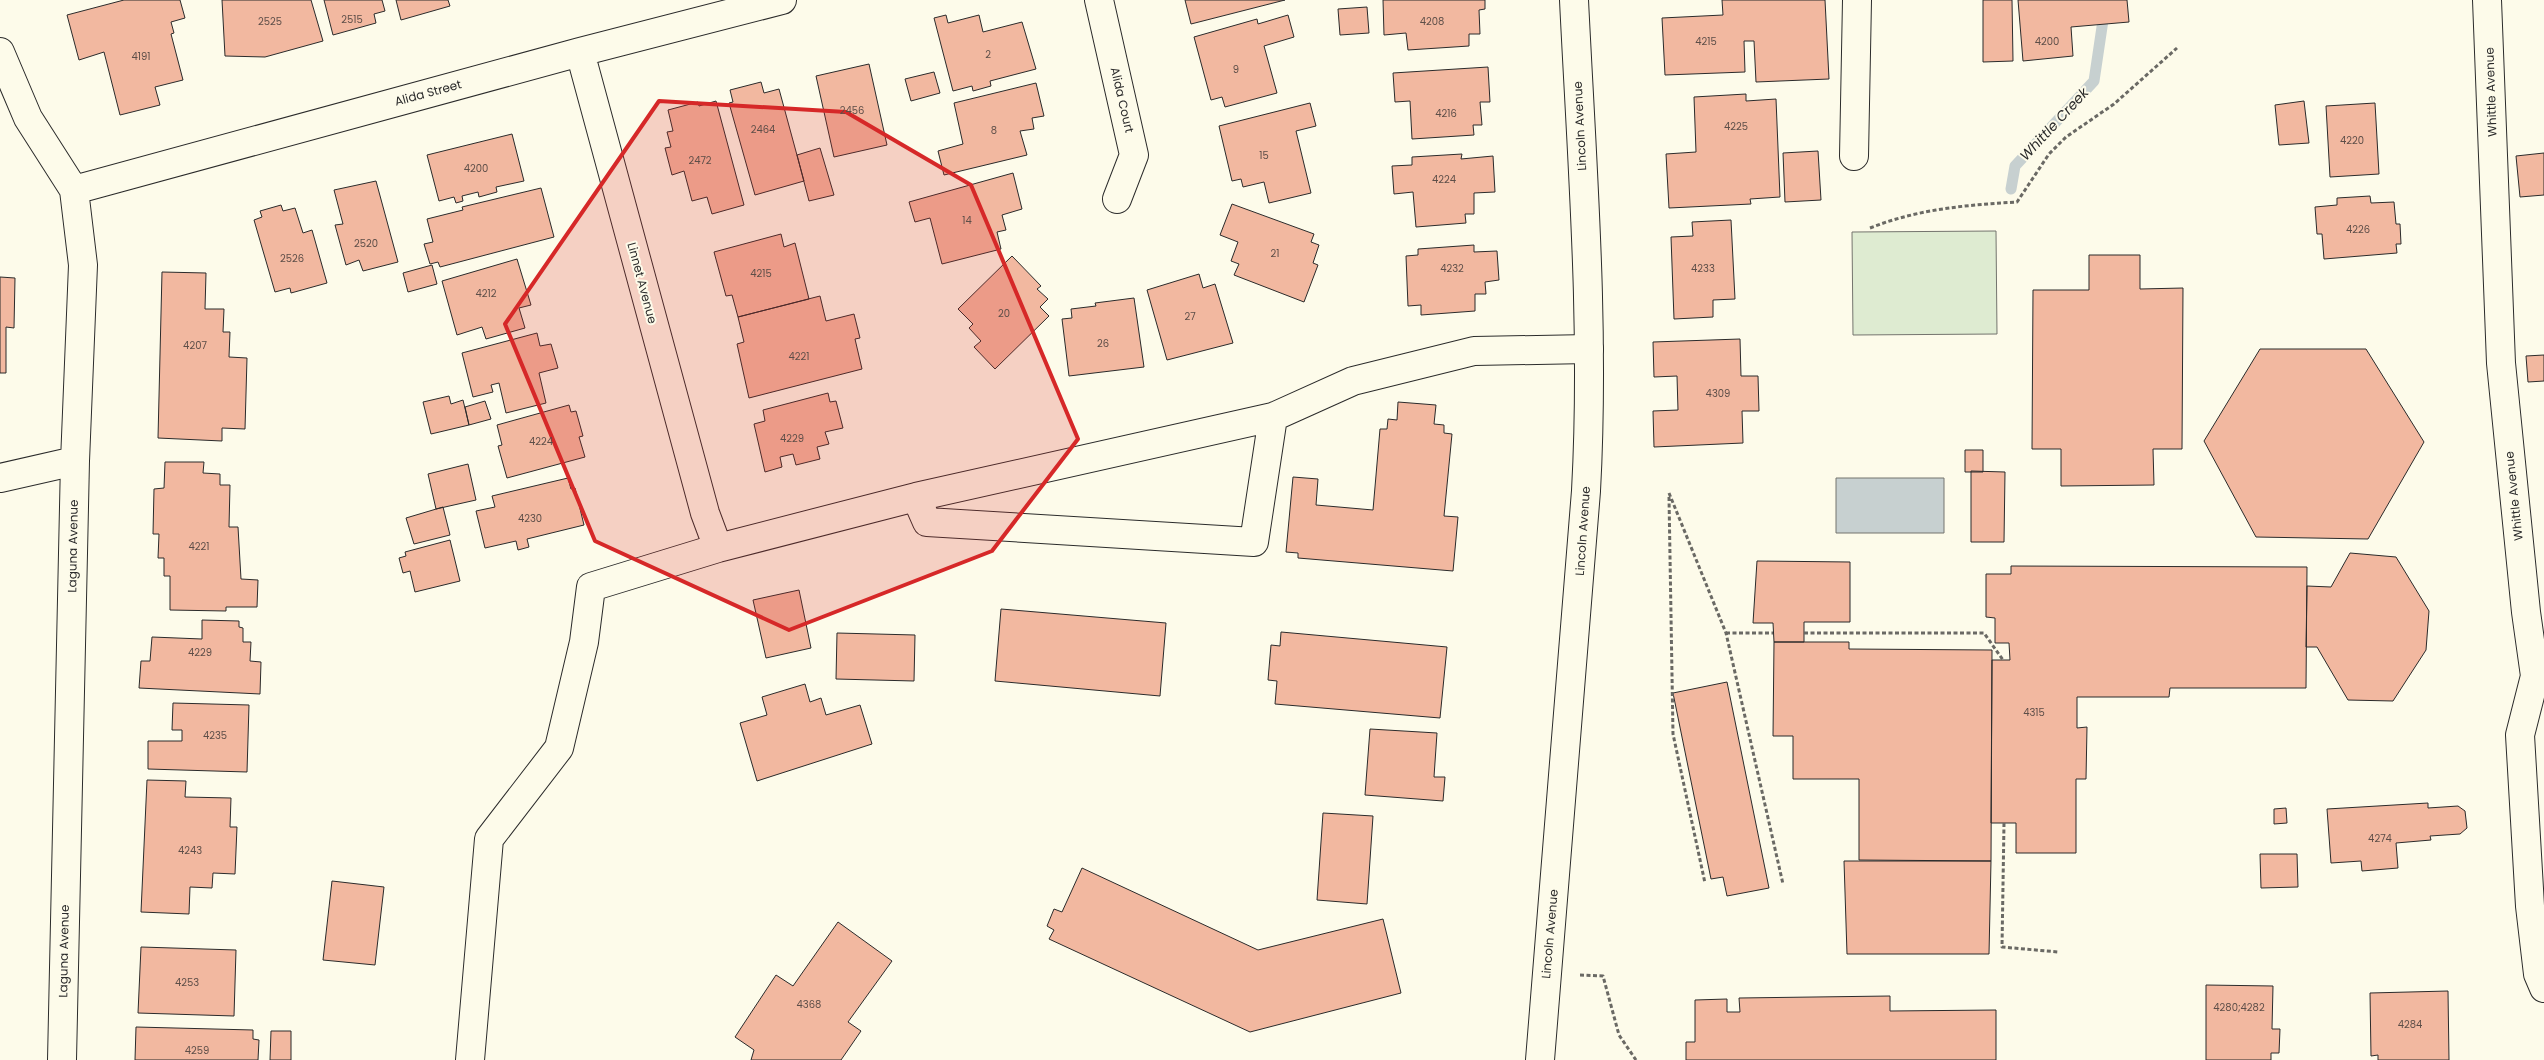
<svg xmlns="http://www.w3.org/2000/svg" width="2544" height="1060" font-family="Poppins,sans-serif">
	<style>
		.green { fill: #deebd1; stroke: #74746e }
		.water { fill: #c7d0d0; stroke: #74746e }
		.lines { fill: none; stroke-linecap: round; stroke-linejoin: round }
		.stream { stroke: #c7d0d0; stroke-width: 11 }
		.building { fill: #f2b8a0; stroke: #2b2b2b }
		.minor-casing { stroke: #2b2b2b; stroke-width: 30 }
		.major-casing { stroke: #2b2b2b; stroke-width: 30 }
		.path { stroke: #6a6964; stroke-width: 3; stroke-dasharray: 4 2.5; stroke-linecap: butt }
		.minor { stroke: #fdfbea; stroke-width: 28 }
		.major { stroke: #fdfbea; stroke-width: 28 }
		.marked { fill: #d62828; fill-opacity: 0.2; stroke: #d62828; stroke-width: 4; stroke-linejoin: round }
		.labels { text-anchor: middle; stroke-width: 4; stroke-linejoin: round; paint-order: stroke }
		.number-label { font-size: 10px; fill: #5d4e48 }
		.street-label { font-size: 12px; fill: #2b2b2b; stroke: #fdfbea }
		.water-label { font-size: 14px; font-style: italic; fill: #2b2b2b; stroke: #fdfbea }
	</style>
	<rect width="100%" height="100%" fill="#fdfbea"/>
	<path class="green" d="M1996 231 1997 334 1853 335 1852 232Z"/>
	<path class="water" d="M1836 478H1944V533H1836Z"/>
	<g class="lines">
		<path class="stream" d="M2011 189 2015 166 2094 81 2106 0"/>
	</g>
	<path class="building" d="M124 0H180L185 18 171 22 174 33 171 34 183 80 155 87 160 105 120 115 104 52 79 60 67 15Z
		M222 0H311L323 41 265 57 225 56Z
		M324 0H382L385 11 374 14 376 23 333 35Z
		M396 0H448L450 6 401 20Z
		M1185 0H1285L1191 24Z
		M1383 0H1485V9L1479 10 1480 34H1469V46L1408 50 1406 33 1384 35Z
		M1722 0H1825L1829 79 1756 82 1754 41H1744L1745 72 1665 75 1662 18 1723 15Z
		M1983 0H2012L2013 61 1983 62Z
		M2018 0H2127L2129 22 2071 27 2073 56 2023 61Z
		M1367 7 1369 33 1340 35 1338 9Z
		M946 15 948 23 979 15 983 32 1022 22 1036 69 990 81 991 86 973 91 972 86 953 91 934 18Z
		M1288 15 1294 37 1264 46 1277 93 1225 107 1222 97 1211 100 1194 37 1257 19 1258 24Z
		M869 64 887 145 834 157 816 76Z
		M1488 67 1490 102H1480L1482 125H1473L1474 135 1412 139 1410 101 1395 102 1393 73Z
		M934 72 940 93 911 101 905 79Z
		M761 82 764 93 779 89 804 181 755 195 729 103 733 102 730 90Z
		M1036 83 1044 116 1032 118 1034 129 1020 131 1027 155 944 175 938 151 963 144 954 103Z
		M1746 94V101L1776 99 1780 197 1750 199 1751 204 1669 208 1666 154 1696 152 1694 97Z
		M716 101 744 205 712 214 707 197 692 201 684 171 672 175 665 148 671 147 667 132 673 131 668 110 698 102 699 106Z
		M2304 101 2309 143 2279 145 2275 105Z
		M1310 103 1316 126 1296 131 1311 193 1269 203 1264 182 1243 187 1241 179 1232 181 1219 126Z
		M2375 103 2379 174 2330 177 2326 106Z
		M512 134 524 181 496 187 497 192 479 197 478 192 462 196 463 201 456 203 454 197 439 201 427 155Z
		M820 148 834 195 809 201 797 155Z
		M1818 151 1821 200 1785 202 1783 153Z
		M2544 153V195L2520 197 2516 156Z
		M1462 154 1461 159 1493 156 1495 192 1474 193V214H1465L1466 223 1416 227 1413 192 1394 194 1392 166 1412 165V157Z
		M1013 173 1022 209 1002 215 1006 230 997 232 1001 249 942 264 930 218 915 222 909 202Z
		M376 181 398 262 363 271 359 260 346 265 335 225 343 224 334 190Z
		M541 188 554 237 440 267 438 262 430 264 424 244 433 242 427 219 463 210 462 207Z
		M2370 196 2371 203 2394 202 2396 224H2400L2401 244H2396L2397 253 2324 259 2322 234H2317L2315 207 2337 205V198Z
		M1232 204 1314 234 1311 242 1319 245 1313 263 1318 265 1304 302 1234 275 1239 264 1231 261 1238 242 1220 235Z
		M281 205 283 211 295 208 303 233 312 230 327 283 291 293 290 288 275 292 254 220 262 217 260 211Z
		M1731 220 1735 299 1713 300V317L1674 319 1671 237 1693 236 1692 222Z
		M781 234 784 247 795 243 809 299 738 317 732 295 726 296 714 252Z
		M1474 245V252L1497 251 1499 280 1485 282 1486 294H1475V311L1421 315V305L1408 306 1406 256 1418 255V249Z
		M2089 255H2140V289L2183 288 2182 449H2153L2154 485 2061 486V449H2032L2033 290H2089Z
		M1012 256 1041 286 1037 289 1048 299 1040 307 1049 316 995 369 974 347 981 341 969 328 973 324 958 309Z
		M517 259 531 305 519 308 525 328 486 339 482 327 457 335 442 281Z
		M432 265 437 284 408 292 403 273Z
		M162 272 206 273 205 309H224L223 332H230L229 357 247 358 245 429 222 428V441L158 438Z
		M1199 274 1203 288 1215 284 1233 343 1167 360 1147 290Z
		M0 277 15 278 14 328 6 327V373H0Z
		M820 296 826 321 854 314 860 338 855 339 862 369 749 398 737 344 744 342 738 317Z
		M1134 298 1144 367 1069 376 1062 319 1072 318 1071 309 1096 306 1095 303Z
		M537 333 540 346 551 344 558 368 539 373 546 403 506 413 499 383 491 385 493 392 473 397 462 353Z
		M1740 339 1741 376H1758L1759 411H1742L1743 443 1654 447 1653 411 1678 410 1677 376 1654 377 1653 342Z
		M2260 349H2366L2424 442 2368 539 2256 537 2204 441Z
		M2544 355V381L2528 382 2526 356Z
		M828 393 830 402 836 401 843 428 825 432 829 444 817 447 820 459 796 465 793 454 780 457 782 467 765 472 754 424 765 421 763 410Z
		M449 396 451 404 463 400 469 425 431 434 423 402Z
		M485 401 491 419 469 425 465 407Z
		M1398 402 1436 405 1434 424 1444 425V433L1452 434 1444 516 1458 517 1453 571 1298 558V553L1286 552 1293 477 1318 479 1316 505 1373 510 1380 429H1387L1388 419 1397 420Z
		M569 405 571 412 576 411 583 436 579 437 585 457 507 478 498 446 502 445 497 425Z
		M1965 450H1983V472H1965Z
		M165 462H204L203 473 220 474V485H230L229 527H238L241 579 258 580 257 607H226V611L170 610V576H164V558H158L159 534H153L154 489 164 488Z
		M468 464 476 500 436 509 428 474Z
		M1971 471 2005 472 2004 542H1971Z
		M568 478 571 489 575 488 584 525 527 539 529 547 518 550 516 541 485 548 476 511 495 507 492 496Z
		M443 507 450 535 414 544 406 518Z
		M450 540 460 581 415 592 410 571 403 573 399 558 406 556 405 552Z
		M2350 553 2396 557 2429 611 2426 650 2393 701 2348 700 2317 647H2306L2307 586 2331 587Z
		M1757 561 1850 562V622H1804V642H1774L1773 623H1753Z
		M2011 566 2307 567 2306 688H2170L2169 697H2077V728L2087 727 2086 779H2076V853H2016V823H1991L1992 660H2010L2009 643H1995V618L1986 617V574H2011Z
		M799 590 811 648 766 658 753 600Z
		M1001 609 1166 623 1160 696 995 681Z
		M202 620 239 621V627L243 628V642H251L250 661 261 662 260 694 139 688 141 661H150L152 637 202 639Z
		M1281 632 1447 647 1440 718 1275 704 1277 681 1268 680 1271 645 1280 646Z
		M837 633 915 635 914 681 836 679Z
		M1774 642H1849V649L1992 650 1991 861 1859 860V779H1793V736H1773Z
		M1727 682 1769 888 1727 896 1723 877 1711 879 1673 693Z
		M805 684 810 702 821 698 826 715 860 705 872 744 757 781 740 723 767 715 762 697Z
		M173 703 249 705 247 772 148 769V741H182V730H172Z
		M1370 729 1437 733 1434 777H1445L1443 801 1365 795Z
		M147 780 186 781 185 797 231 798 230 827H237L235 874 213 873 212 888 190 887 189 914 141 912Z
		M2428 803V808L2458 806 2465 811 2467 828 2460 834 2430 836 2431 840 2396 843 2398 868 2362 871 2361 861 2331 863 2327 809Z
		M2286 808 2287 823 2274 824V809Z
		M1323 813 1373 816 1367 904 1317 900Z
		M2260 854H2297L2298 887 2261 888Z
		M1844 861H1991L1989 954H1847Z
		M1082 868 1258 950 1383 919 1401 993 1250 1032 1049 939 1054 930 1047 926 1054 909 1062 912Z
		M332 881 384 887 375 965 323 960Z
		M838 922 892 961 848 1022 861 1031 841 1060H751L754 1050 735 1037 776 975 793 986Z
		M141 947 236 950 234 1016 138 1013Z
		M2206 985 2273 986 2272 1029H2280L2279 1053H2271V1060H2206Z
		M2448 991 2449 1060H2378V1055L2371 1056 2370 993Z
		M1890 996V1011L1996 1010V1060H1686V1042H1695V1000L1727 999V1012H1740L1739 998Z
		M136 1027 253 1030V1039L259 1040 258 1060H135Z
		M271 1031H291V1060H270Z"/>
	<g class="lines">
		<g class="minor-casing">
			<path id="minor" d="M1099 0 1134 155 1117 199
				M2487 0 2501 363 2526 612 2535 676 2520 735 2530 906 2538 974 2544 988
				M0 52 28 118 74 190 83 265 75 461 62 1060
				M580 52 705 513 718 548
				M1854 156 1857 0
				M74 190 580 52 782 0
				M0 478 75 461
				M916 497 927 522 1254 542 1273 417 1353 381 1474 351 1589 349
				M470 1060 489 839 559 748 584 642 591 587 718 548 916 497 1273 417"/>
		</g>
		<g class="major-casing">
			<path id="major" d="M1540 1060 1586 491C1595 327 1582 164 1574 0"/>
		</g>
		<path class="path" d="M1870 228C1918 209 1966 205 2017 202L2049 154 2066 137 2114 104 2177 48
			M1669 493 1726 633 1783 884
			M1669 497 1673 734 1705 883
			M1726 633H1773
			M1804 633H1984L2003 660
			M2004 823 2002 947 2058 952
			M1580 975 1603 976 1619 1035 1636 1060"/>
		<use href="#minor" class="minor"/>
		<use href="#major" class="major"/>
	</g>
	<path class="marked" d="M659 101 846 112 971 185 1078 439 992 551 789 630 595 541 505 324Z"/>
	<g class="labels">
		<g class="number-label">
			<text x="352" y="23">2515</text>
			<text x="270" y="25">2525</text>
			<text x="1432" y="25">4208</text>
			<text x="1706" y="45">4215</text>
			<text x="2047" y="45">4200</text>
			<text x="988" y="58">2</text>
			<text x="141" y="60">4191</text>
			<text x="1236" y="73">9</text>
			<text x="852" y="114">2456</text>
			<text x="1446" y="117">4216</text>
			<text x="1736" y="130">4225</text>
			<text x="763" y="133">2464</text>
			<text x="994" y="134">8</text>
			<text x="2352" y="144">4220</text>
			<text x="1264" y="159">15</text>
			<text x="700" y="164">2472</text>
			<text x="476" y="172">4200</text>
			<text x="1444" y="183">4224</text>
			<text x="967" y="224">14</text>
			<text x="2358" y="233">4226</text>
			<text x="366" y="247">2520</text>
			<text x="1275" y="257">21</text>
			<text x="292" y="262">2526</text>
			<text x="1452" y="272">4232</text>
			<text x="1703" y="272">4233</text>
			<text x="761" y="277">4215</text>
			<text x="486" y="297">4212</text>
			<text x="1004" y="317">20</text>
			<text x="1190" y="320">27</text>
			<text x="1103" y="347">26</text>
			<text x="195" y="349">4207</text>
			<text x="799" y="360">4221</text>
			<text x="1718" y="397">4309</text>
			<text x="792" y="442">4229</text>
			<text x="541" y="445">4224</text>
			<text x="530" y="522">4230</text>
			<text x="199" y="550">4221</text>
			<text x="200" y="656">4229</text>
			<text x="2034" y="716">4315</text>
			<text x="215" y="739">4235</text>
			<text x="2380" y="842">4274</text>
			<text x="190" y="854">4243</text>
			<text x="187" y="986">4253</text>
			<text x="809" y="1008">4368</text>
			<text x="2239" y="1011">4280;4282</text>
			<text x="2410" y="1028">4284</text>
			<text x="197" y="1054">4259</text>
		</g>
		<g class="street-label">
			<text transform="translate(2491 92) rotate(-92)" y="4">Whittle Avenue</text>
			<text transform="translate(428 93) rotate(-15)" y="4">Alida Street</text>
			<text transform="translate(1122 100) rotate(77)" y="4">Alida Court</text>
			<text transform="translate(1580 126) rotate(-93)" y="4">Lincoln Avenue</text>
			<text transform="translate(642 283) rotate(75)" y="4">Linnet Avenue</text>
			<text transform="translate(2514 496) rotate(-96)" y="4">Whittle Avenue</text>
			<text transform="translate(1583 531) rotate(-86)" y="4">Lincoln Avenue</text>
			<text transform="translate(73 546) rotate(-89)" y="4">Laguna Avenue</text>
			<text transform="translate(1550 934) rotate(-85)" y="4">Lincoln Avenue</text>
			<text transform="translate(64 951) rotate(-89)" y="4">Laguna Avenue</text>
		</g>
		<g class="water-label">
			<text transform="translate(2054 124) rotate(-47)" y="5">Whittle Creek</text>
		</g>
	</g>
</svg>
